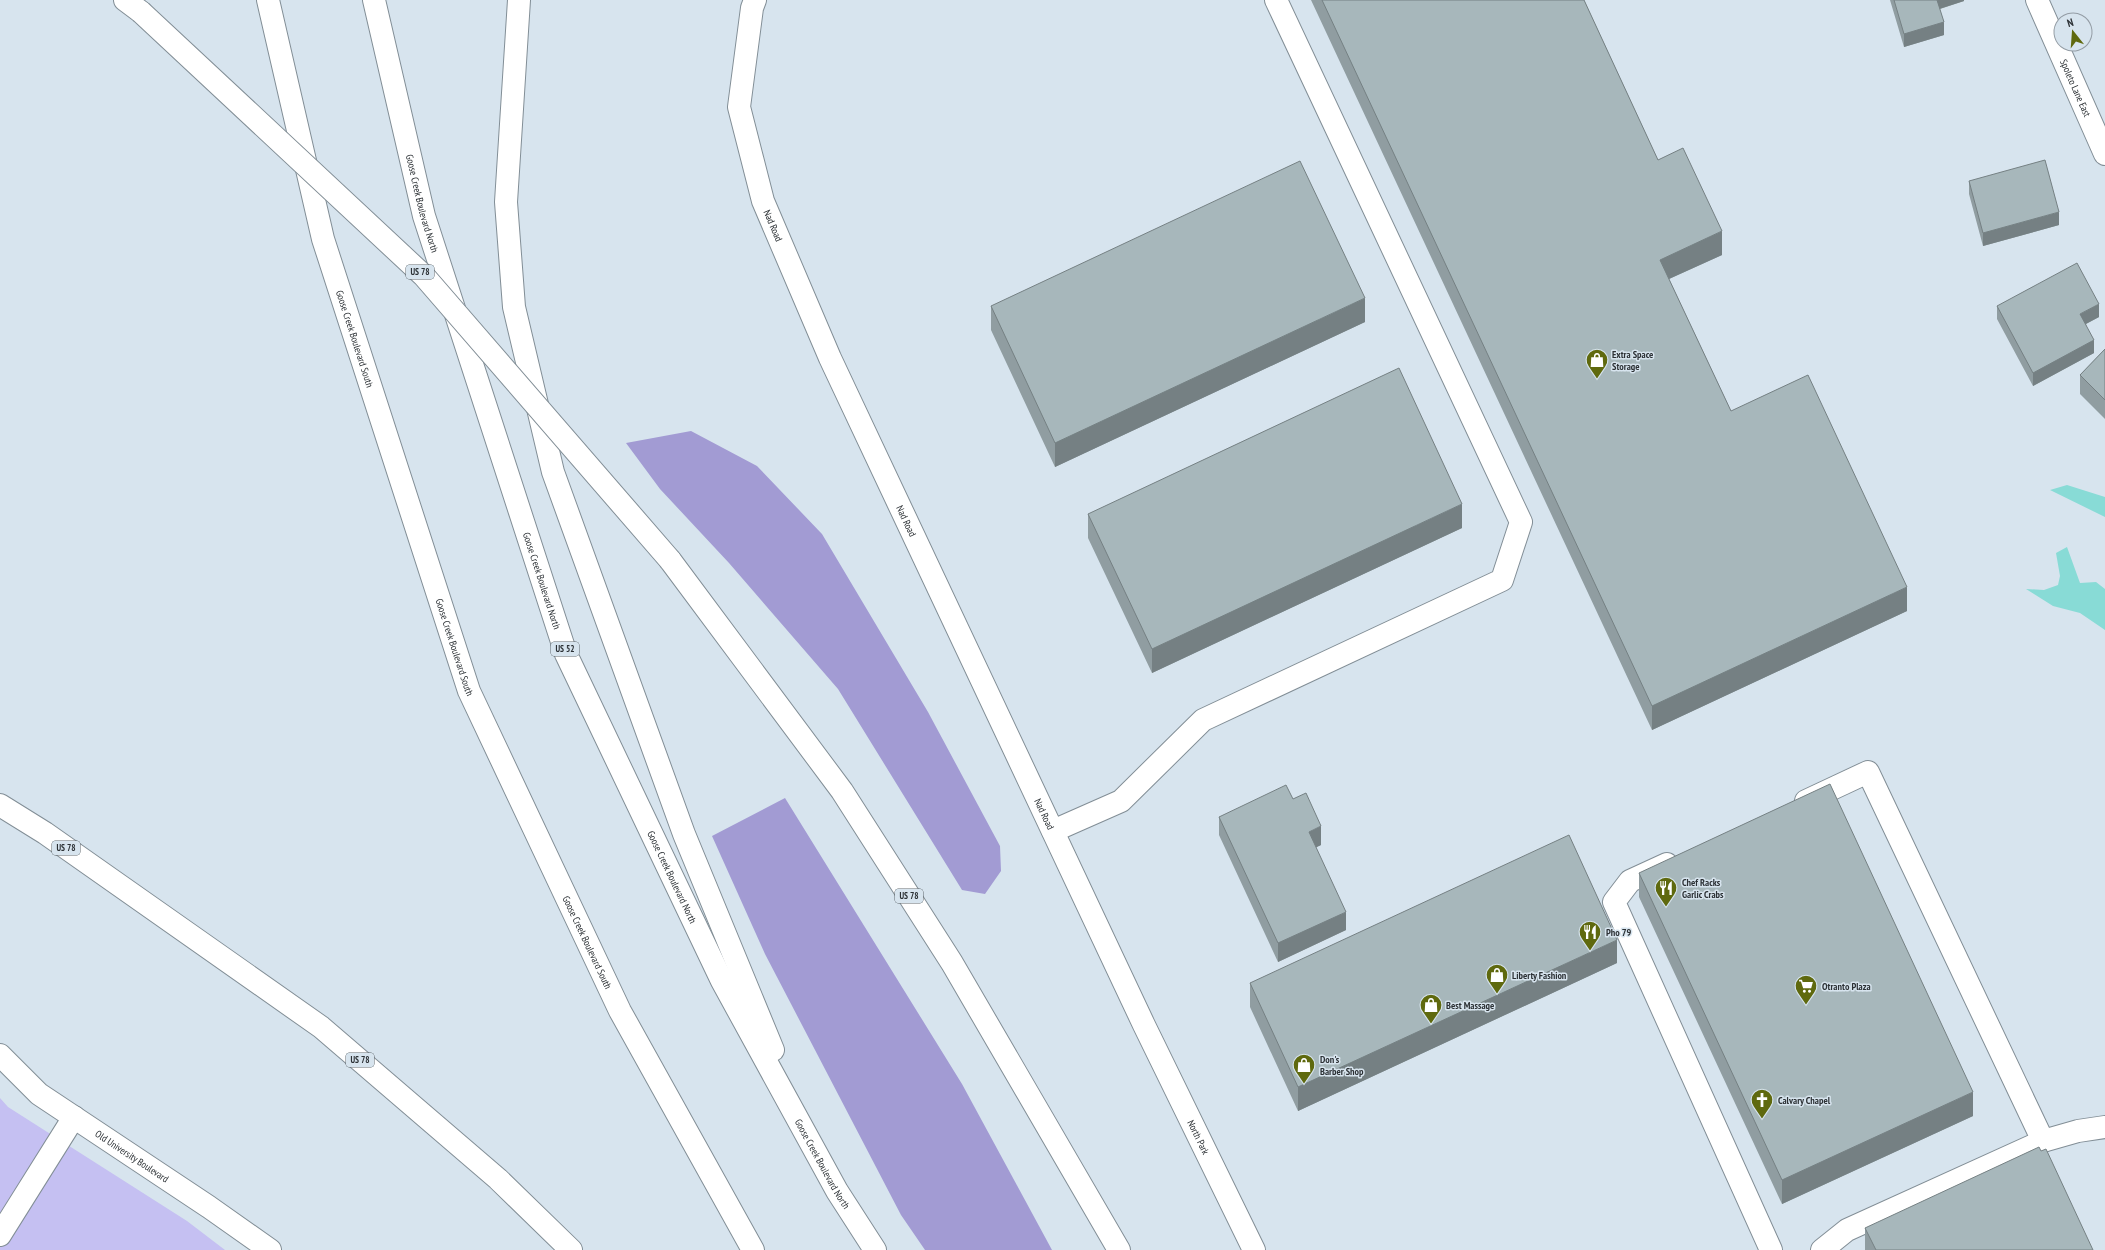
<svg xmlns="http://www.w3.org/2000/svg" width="2105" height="1250" font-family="'PT Sans Narrow',sans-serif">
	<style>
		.green { fill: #c5c0f2 }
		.forest { fill: #a29bd3 }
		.water { fill: #88dbd6 }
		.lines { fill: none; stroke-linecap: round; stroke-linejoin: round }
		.minor-casing { stroke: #828e96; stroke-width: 24 }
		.highway-casing { stroke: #828e96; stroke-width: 24 }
		.minor { stroke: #fff; stroke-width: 22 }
		.highway { stroke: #fff; stroke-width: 22 }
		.highway-bridge-casing { stroke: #828e96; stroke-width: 24; stroke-linecap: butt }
		.highway-bridge { stroke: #fff; stroke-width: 22 }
		.wall { fill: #909da1 }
		.shaded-wall { fill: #758083 }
		.building { fill: #a7b7bb; stroke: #758083 }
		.labels { text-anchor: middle; stroke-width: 3; stroke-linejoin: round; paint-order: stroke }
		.shield { fill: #d7e4ee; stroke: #5f676c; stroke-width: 1 }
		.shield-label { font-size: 9px; font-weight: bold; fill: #2c3135 }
		.street-label { font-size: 10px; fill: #2c3135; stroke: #d7e4ee }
		.poi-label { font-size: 10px; font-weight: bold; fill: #2c3135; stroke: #d7e4ee; text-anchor: start }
	</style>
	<rect width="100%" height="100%" fill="#d7e4ee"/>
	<path class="green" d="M0 1098 8 1107 187 1221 225 1250H0Z"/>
	<path class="forest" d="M691 431 757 466 822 534 928 712 1000 846 1001 871 985 894 962 890 838 689 729 563 660 489 626 443Z
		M785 798 962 1084 1052 1250H925L901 1215 765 954 712 836Z"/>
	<path class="water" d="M2067 485 2105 497V517L2050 490Z
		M2067 547 2080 583 2096 582 2105 589V630L2080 613 2053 606 2026 589 2044 590 2058 585 2060 576 2056 553Z"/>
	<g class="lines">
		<g class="minor-casing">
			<g id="minor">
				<path id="s1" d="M755 0 752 8 739 107 763 201 830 358 1144 1025 1254 1250"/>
				<path id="s2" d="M2037 0 2105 154"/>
				<path d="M1806 801 1868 772 2043 1141"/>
				<path d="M1053 831 1121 801 1203 720 1502 580 1521 522 1276 0"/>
				<path d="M1667 864 1630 881 1614 902 1771 1250"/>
				<path id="s3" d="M0 1055 39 1094 209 1207 270 1250"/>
				<path d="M0 1235 74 1117"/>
				<path d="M1822 1250 1847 1230 2043 1141 2078 1131 2105 1127"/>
			</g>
		</g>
		<g class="highway-casing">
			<g id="highway">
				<path d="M125 0 141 12"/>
				<path id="s4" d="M268 0 323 239 469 691 620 1011 753 1250"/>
				<path id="s5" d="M374 0 424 216 566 654 722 981 837 1191 875 1250"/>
				<path d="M519 0 506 202 514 307 553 472 684 834 773 1050"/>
				<path d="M670 560 842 791 952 963 1119 1250"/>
				<path d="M0 805 45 833 321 1027 498 1179 571 1250"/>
			</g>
		</g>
		<use href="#minor" class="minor"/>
		<use href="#highway" class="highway"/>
		<g class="highway-bridge-casing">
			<path id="highway-bridge" d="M141 12 424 276 670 560"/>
		</g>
		<use href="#highway-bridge" class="highway-bridge"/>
	</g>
	<path class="wall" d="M1311 0H1584L1658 160 1722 255 1669 279 1731 411 1907 611 1652 730Z
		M1890 0H1964V1L1940 9 1944 35 1904 47Z
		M1969 181 2059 225 1983 246 1969 194Z
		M991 306 1365 322 1055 467 991 330Z
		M1997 306 2099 317 2086 324 2094 353 2033 386 1997 319Z
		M2105 349V419L2080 394V375Z
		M1088 514 1462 528 1152 673 1088 538Z
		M1293 799 1321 845 1316 847 1346 930 1278 962 1219 835V817Z
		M1639 873 1973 1116 1782 1204 1639 897Z
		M1617 963 1298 1111 1250 1007V983Z
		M1865 1228 2093 1250H1865Z"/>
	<path class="shaded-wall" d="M1936 0H1964V1L1936 10Z
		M1944 22V35L1904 47V34Z
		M2059 212V225L1983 246V233Z
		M1722 231V255L1660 283V260Z
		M1365 298V322L1055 467V443Z
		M2099 304V317L2080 327V314Z
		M2094 340V353L2033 386V373Z
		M1462 504V528L1152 673V649Z
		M1907 587V611L1652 730V706Z
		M1321 826V845L1309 851V832Z
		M1346 912V930L1278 962V943Z
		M1617 940V963L1298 1111V1087Z
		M1973 1092V1116L1782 1204V1180Z"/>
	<path class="building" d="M1322 0H1584L1658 160 1683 148 1722 231 1660 260 1731 411 1808 375 1907 587 1652 706Z
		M1894 0H1937L1944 22 1904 34Z
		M2045 160 2059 212 1983 233 1969 181Z
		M1300 161 1365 298 1055 443 991 306Z
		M2077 263 2099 304 2080 314 2094 340 2033 373 1997 306Z
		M2105 349V400L2080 375Z
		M1399 368 1462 504 1152 649 1088 514Z
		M1830 784 1973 1092 1782 1180 1639 873Z
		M1286 785 1293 799 1306 793 1321 826 1309 832 1346 912 1278 943 1219 817Z
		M1569 835 1617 940 1298 1087 1250 983Z
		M2039 1147 2041 1151 2046 1149 2093 1250H1876L1865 1228Z"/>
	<defs>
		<g id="shop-pin" transform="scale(1.15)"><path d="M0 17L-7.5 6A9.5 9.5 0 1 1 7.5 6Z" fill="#5f690e" stroke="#d7e4ee"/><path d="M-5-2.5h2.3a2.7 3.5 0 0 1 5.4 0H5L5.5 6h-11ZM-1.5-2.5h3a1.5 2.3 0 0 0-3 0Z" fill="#fff"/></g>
		<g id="restaurant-pin" transform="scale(1.15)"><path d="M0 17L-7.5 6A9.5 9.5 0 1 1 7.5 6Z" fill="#5f690e" stroke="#d7e4ee"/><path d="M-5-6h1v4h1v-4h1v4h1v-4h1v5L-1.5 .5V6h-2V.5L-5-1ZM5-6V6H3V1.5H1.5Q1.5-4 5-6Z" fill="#fff"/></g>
		<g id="supermarket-pin" transform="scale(1.15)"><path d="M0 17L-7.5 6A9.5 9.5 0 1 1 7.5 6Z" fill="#5f690e" stroke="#d7e4ee"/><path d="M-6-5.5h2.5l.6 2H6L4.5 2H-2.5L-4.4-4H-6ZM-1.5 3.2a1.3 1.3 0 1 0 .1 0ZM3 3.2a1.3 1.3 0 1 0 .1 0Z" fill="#fff"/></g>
		<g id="church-pin" transform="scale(1.15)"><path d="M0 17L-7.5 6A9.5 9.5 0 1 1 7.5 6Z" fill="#5f690e" stroke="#d7e4ee"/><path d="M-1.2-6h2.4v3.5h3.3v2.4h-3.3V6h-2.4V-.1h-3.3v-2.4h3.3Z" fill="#fff"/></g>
	</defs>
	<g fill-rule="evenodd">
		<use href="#shop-pin" x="1597" y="360"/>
		<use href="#restaurant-pin" x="1666" y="888"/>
		<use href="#restaurant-pin" x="1590" y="932"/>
		<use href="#shop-pin" x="1497" y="975"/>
		<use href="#supermarket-pin" x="1806" y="986"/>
		<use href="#shop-pin" x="1431" y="1005"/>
		<use href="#shop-pin" x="1304" y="1065"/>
		<use href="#church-pin" x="1762" y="1100"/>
	</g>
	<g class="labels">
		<g class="shield">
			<rect x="406" y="265" width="28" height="14" rx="3"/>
			<rect x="551" y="642" width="28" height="14" rx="3"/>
			<rect x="52" y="841" width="28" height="14" rx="3"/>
			<rect x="895" y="889" width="28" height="14" rx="3"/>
			<rect x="346" y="1053" width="28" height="14" rx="3"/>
		</g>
		<g class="shield-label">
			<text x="420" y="275">US 78</text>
			<text x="565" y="652">US 52</text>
			<text x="66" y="851">US 78</text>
			<text x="909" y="899">US 78</text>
			<text x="360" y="1063">US 78</text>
		</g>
		<g class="street-label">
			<text dy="4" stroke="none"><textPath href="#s2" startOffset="96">Spoleto Lane East</textPath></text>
			<text dy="4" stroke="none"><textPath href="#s5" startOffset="209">Goose Creek Boulevard North</textPath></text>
			<text dy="4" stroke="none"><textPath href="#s1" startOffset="232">Nad Road</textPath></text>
			<text dy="4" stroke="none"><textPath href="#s4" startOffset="350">Goose Creek Boulevard South</textPath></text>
			<text dy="4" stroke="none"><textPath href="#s1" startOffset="556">Nad Road</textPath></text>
			<text dy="4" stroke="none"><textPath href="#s5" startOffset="605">Goose Creek Boulevard North</textPath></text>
			<text dy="4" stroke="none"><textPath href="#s4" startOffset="674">Goose Creek Boulevard South</textPath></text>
			<text dy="4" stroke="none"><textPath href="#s1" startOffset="880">Nad Road</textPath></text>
			<text dy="4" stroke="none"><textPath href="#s5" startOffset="929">Goose Creek Boulevard North</textPath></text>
			<text dy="4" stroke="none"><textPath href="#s4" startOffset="998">Goose Creek Boulevard South</textPath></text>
			<text dy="4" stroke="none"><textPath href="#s1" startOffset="1238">North Park</textPath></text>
			<text dy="4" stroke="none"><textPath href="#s3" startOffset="167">Old University Boulevard</textPath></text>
			<text dy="4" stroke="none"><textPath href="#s5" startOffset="1253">Goose Creek Boulevard North</textPath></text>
		</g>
		<g class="poi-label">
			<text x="1612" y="358">Extra Space<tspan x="1612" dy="12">Storage</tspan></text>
			<text x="1682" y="886">Chef Racks<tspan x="1682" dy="12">Garlic Crabs</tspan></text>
			<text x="1606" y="936">Pho 79</text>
			<text x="1512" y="979">Liberty Fashion</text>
			<text x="1822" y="990">Otranto Plaza</text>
			<text x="1446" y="1009">Best Massage</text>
			<text x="1320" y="1063">Don's<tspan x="1320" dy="12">Barber Shop</tspan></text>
			<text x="1778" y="1104">Calvary Chapel</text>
		</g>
	</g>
	<g transform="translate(2073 32) rotate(343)"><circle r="19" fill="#d7e4ee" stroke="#939ca4"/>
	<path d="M0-3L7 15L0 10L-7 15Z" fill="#5f690e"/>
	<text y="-6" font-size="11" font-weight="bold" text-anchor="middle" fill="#2c3135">N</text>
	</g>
</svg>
